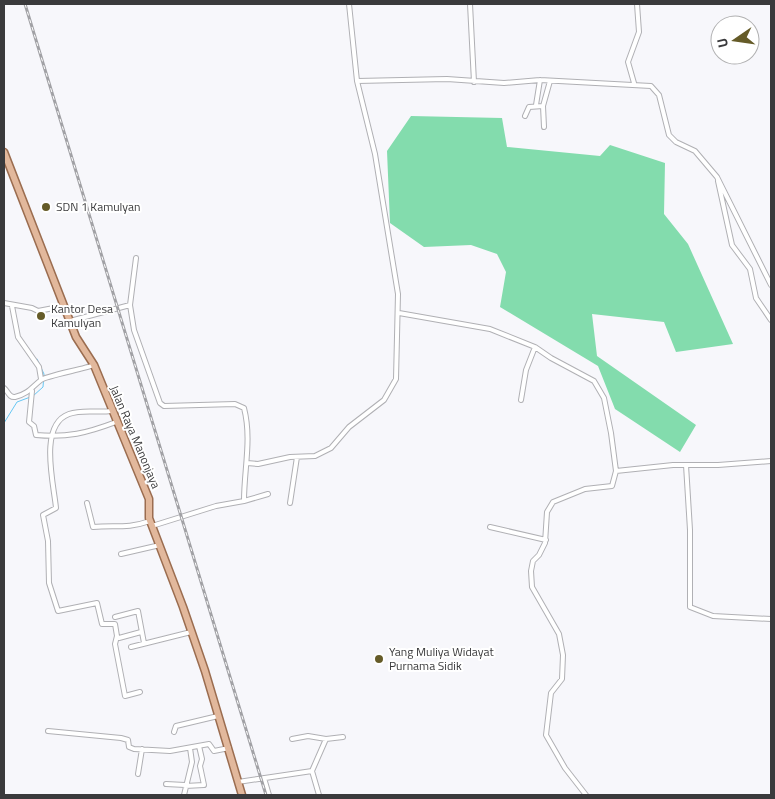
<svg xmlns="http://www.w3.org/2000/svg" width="775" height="799" font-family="'Titillium Web',sans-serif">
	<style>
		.forest { fill: #83dcad }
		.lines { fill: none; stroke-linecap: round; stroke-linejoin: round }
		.stream { stroke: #67c7f3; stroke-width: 1 }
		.minor-casing { stroke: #b0b0b4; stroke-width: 6 }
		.primary-casing { stroke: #9b6d50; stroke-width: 9 }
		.minor { stroke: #fff; stroke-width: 4 }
		.primary { stroke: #e2b89c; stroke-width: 6 }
		.rail-casing { stroke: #a1a1a5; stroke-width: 3 }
		.rail { stroke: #fff; stroke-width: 1; stroke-dasharray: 4; stroke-linecap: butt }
		.poi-dot { fill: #655b28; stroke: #fff; stroke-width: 2 }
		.labels { text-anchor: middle; stroke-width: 4; stroke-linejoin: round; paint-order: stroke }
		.poi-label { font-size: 12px; fill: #3a3a3c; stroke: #fff; text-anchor: start }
		.street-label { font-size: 12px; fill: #3a3a3c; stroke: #fff }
	</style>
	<rect width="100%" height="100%" fill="#f7f7fb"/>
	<path class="forest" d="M411 116 502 118 507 147 600 156 610 145 665 163 664 214 688 244 733 344 676 352 664 322 592 314 597 356 696 425 680 452 615 409 598 366 500 307 506 272 497 254 471 245 424 247 390 223 387 151Z"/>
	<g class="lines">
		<path class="stream" d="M4 423 17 402 33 396 43 387 44 374 37 359"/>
		<g class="minor-casing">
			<path id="minor" d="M470 4 474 82
				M357 81 447 79 504 83 540 80 651 86 659 95 669 135 676 142 695 151 717 177 771 285
				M634 83 628 62 639 32 637 4
				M536 105 540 80
				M525 116 529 107 543 106
				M544 127 543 106 550 81
				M718 181 732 245 750 269 756 298 771 320
				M4 303 32 308 38 311 64 306
				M130 305 136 258
				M12 306 18 337 39 367 41 379
				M399 313 490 329 535 347 551 358 594 381 604 398 611 433 616 471 612 486 585 489 553 502 547 512 545 543 539 555 533 561 531 571 532 587 559 634 563 655 562 679 551 693 546 735 565 768 586 795
				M70 321 130 305 134 330 160 403 164 406 235 404 244 408C252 439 244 469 244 501L216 506 152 526
				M4 388C8 391 9 398 15 397 28 394 32 387 41 380 45 376 84 369 94 365
				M32 391 29 422 34 426 36 435C67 438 87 433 116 422
				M521 400 526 370 535 347
				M111 411C97 413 83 409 69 414 38 425 54 485 56 508L43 515 48 541 49 583 58 611 97 603 102 624H115L117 636 115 644 125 696 140 692
				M247 463 258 464 290 457 315 456 331 448 349 427 384 400 396 379 398 294 375 154 357 81 349 4
				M686 465 690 530V607L713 616 771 619
				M616 471 673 465H718L771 461
				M244 501 268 494
				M87 503 93 527C115 525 127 529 150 521
				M290 503 297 457
				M490 527 546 540
				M121 554 160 545
				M115 617 138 611 144 643
				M119 638 141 632
				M131 647 191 632
				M48 731 121 738 128 740 129 747 134 749 170 751 209 744 214 751 229 748
				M174 732 176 726 218 716
				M292 739 308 736 326 739
				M312 771 319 795
				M138 774 142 749
				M264 778 269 795
				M238 782 312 771 326 739 343 737
				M166 784 185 785
				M185 786 204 785 200 766 202 759 199 746
				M184 795 192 762 190 748"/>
		</g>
		<g class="primary-casing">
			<path id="primary" d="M4 152 76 337 94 365 149 499V518L183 607 205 671 242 795"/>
		</g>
		<use href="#minor" class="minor"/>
		<use href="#primary" class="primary"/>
		<g class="rail-casing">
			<path id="rail" d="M25 4 266 795"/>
		</g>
		<use href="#rail" class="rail"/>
	</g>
	<g class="poi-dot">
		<circle cx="46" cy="207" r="5"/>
		<circle cx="41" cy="316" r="5"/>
		<circle cx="379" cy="659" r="5"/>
	</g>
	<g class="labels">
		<g class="poi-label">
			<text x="56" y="211">SDN 1 Kamulyan</text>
			<text x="51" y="313">Kantor Desa<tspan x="51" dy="14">Kamulyan</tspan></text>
			<text x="389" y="656">Yang Muliya Widayat<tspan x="389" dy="14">Purnama Sidik</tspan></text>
		</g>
		<g class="street-label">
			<text transform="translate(135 437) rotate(67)" y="4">Jalan Raya Manonjaya</text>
		</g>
	</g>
	<rect width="775" height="799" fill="none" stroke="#3a3a3c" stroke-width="10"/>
	<g transform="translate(735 40) rotate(257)"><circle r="24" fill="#ffffff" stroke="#b0b0b1"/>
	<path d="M0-4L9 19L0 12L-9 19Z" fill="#655b28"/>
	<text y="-8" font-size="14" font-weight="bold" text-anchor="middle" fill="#3a3a3c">U</text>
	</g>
</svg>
